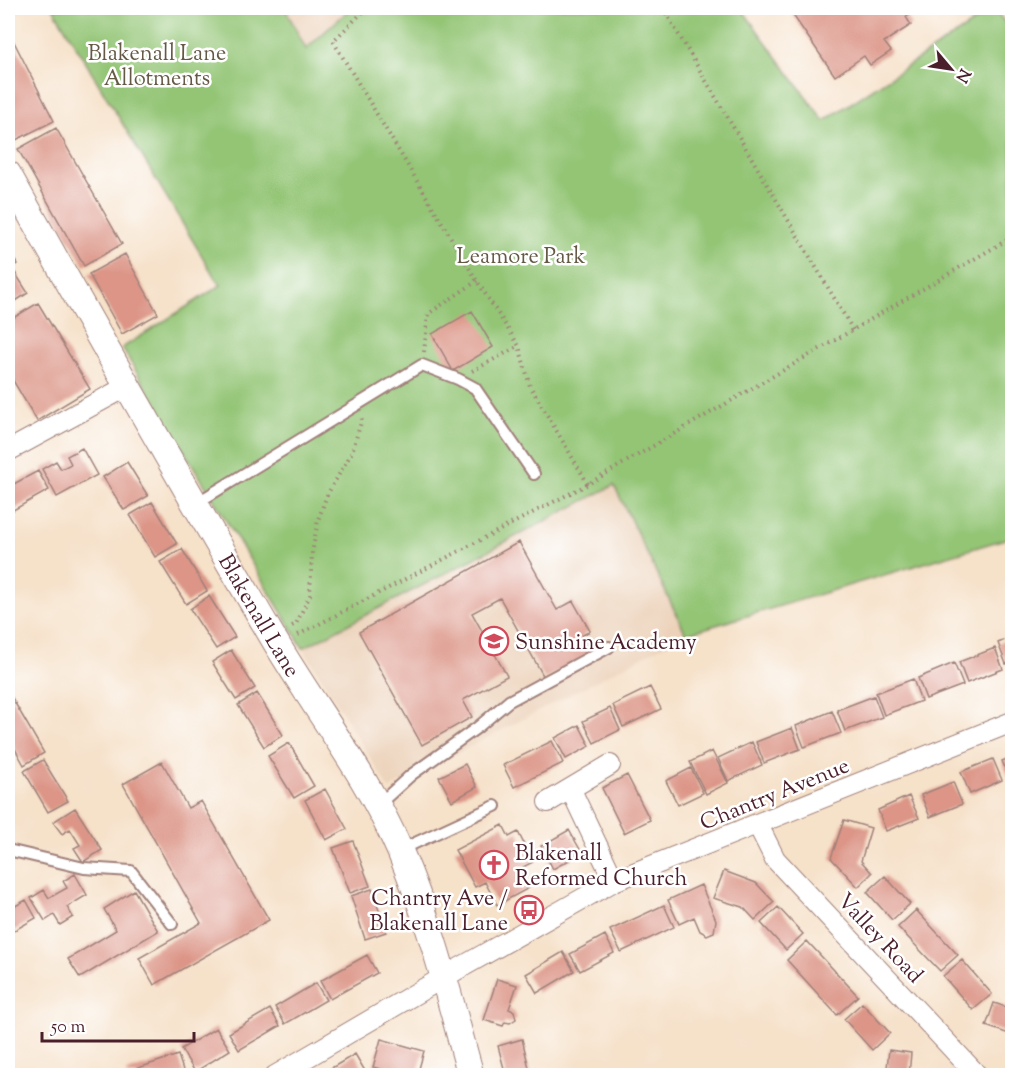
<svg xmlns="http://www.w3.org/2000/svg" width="1020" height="1083" font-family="'Sorts Mill Goudy',serif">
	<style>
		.built { fill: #ecd2b9 }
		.green { fill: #93c575; stroke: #6e7250; stroke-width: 1.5 }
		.building { fill: #dc9587 }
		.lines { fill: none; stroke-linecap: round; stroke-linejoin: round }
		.service-casing { stroke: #a0807a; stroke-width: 14 }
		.minor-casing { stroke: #a0807a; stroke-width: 22 }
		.tertiary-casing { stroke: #a0807a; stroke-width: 28 }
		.path { stroke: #a0807a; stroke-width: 4; stroke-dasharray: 1.5 4.5; stroke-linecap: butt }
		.service { stroke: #fff; stroke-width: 10 }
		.minor { stroke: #fff; stroke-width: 20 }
		.tertiary { stroke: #fff; stroke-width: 26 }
		.labels { text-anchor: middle; stroke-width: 5; stroke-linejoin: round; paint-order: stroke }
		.park-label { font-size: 22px; fill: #645945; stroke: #fff }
		.street-label { font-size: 22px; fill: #4a1f2b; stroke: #fff }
		.poi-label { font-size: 22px; fill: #4a1f2b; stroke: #fff; text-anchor: start }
	</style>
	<rect width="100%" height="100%" fill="#fff"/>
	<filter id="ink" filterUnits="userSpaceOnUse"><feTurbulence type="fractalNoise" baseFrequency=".0167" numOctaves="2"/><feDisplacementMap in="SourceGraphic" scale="12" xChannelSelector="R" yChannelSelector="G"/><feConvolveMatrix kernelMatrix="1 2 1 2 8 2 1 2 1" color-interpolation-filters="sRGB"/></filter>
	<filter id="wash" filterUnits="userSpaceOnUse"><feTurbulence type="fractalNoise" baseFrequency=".008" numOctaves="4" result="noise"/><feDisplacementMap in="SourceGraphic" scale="24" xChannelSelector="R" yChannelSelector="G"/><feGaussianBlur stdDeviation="1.35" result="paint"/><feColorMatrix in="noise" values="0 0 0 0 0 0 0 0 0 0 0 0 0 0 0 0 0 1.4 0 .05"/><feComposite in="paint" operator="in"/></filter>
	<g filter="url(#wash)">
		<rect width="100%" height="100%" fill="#f6e1c9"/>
		<path class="built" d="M285 8H351L306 50Z
			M614 484 686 634 389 789 303 648Z"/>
		<path class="green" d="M53 8H285L306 49 351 8H741L824 121 994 9 1012 31V537L686 634 614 485 303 648 122 348 221 285 214 276Z"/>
		<g id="blocks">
			<path class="building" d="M788 8H920L906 17 911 25 884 42 891 51 870 65 864 56 835 76Z
				M8 30 54 121 10 143 8 138Z
				M56 128 122 244 84 266 18 149Z
				M8 249 17 264 8 270Z
				M125 254 158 314 122 334 89 274Z
				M14 271 28 293 8 306V275Z
				M38 303 90 389 37 421 8 372V321Z
				M472 311 493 347 453 371 432 334Z
				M82 448 97 475 57 497 42 469 56 461 61 469 71 464 67 456Z
				M127 462 148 496 124 510 103 477Z
				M38 471 49 490 8 513V487Z
				M152 502 177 544 155 557 130 515Z
				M519 542 557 610 573 601 590 631 583 635 592 653 545 679 500 598 472 613 507 676 463 700 472 717 422 745 359 632Z
				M182 549 207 591 186 604 160 562Z
				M209 596 235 637 216 649 190 609Z
				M1012 637V662L1006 664 998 643Z
				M995 648 1003 669 967 683 959 662Z
				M231 650 255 688 236 700 212 662Z
				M954 663 963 685 926 699 918 678Z
				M913 679 921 701 884 715 876 693Z
				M650 687 661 709 623 727 613 705Z
				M8 691 44 753 24 765 8 736Z
				M257 693 283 735 264 747 238 705Z
				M874 696 882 717 845 731 837 710Z
				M610 708 620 730 594 743 583 721Z
				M832 711 841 733 804 747 796 726Z
				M579 725 590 746 566 759 555 738Z
				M792 728 800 749 764 763 756 742Z
				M552 741 563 763 514 787 503 765Z
				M752 742 762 765 728 781 718 758Z
				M289 743 314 786 294 798 268 756Z
				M712 751 728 783 706 794 690 762Z
				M1012 757V785L1002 761Z
				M993 759 1002 780 970 794 961 772Z
				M43 760 68 801 48 812 24 771Z
				M162 762 188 808 201 801 269 920 154 985 139 958 201 923 123 784Z
				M465 764 477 787 452 801 439 777Z
				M691 768 703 793 678 805 666 781Z
				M627 775 650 820 624 833 602 788Z
				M953 782 962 804 930 817 921 795Z
				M325 789 347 829 326 840 305 800Z
				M909 796 919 818 886 831 878 810Z
				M75 808 102 850 83 862 74 848 80 845 70 829 62 834 53 822Z
				M844 820 871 828 861 861 872 873 858 887 831 858Z
				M503 825 509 837 518 832 533 862 519 869 529 888 497 905 485 882 475 887 455 850Z
				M569 830 582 853 553 869 541 846Z
				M353 841 370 886 350 893 333 848Z
				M724 871 756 883 774 902 755 920 743 907 713 898Z
				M75 874 87 895 67 907 73 917 60 925 54 915 45 921 31 898 44 890 49 898 67 888 63 881Z
				M885 876 910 904 892 920 867 892Z
				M701 885 716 920 714 932 707 935 700 931 694 917 679 924 668 900Z
				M372 889 386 932 365 939 351 896Z
				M134 890 158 931 80 978 68 959 116 930 104 909Z
				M26 900 36 918 8 934V910Z
				M664 905 674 927 621 952 610 930Z
				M778 907 803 934 786 950 761 923Z
				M916 910 958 955 940 971 898 927Z
				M605 935 614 953 580 971 570 954Z
				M807 941 858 996 837 1015 787 960Z
				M563 952 574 971 537 993 526 974Z
				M367 955 377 973 330 999 320 981Z
				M962 960 992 994 973 1010 943 976Z
				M497 979 517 985 509 1009 514 1011 516 1019 510 1023 505 1022 503 1026 484 1020Z
				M316 983 326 1000 285 1024 275 1007Z
				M862 1003 890 1033 872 1050 844 1019Z
				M994 1003 1012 1009V1035L986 1026Z
				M270 1009 280 1026 239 1050 229 1033Z
				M216 1028 230 1050 195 1072 181 1049Z
				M381 1039 424 1051 417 1076H404L373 1067Z
				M522 1039 531 1076H506L498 1046Z
				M889 1050 911 1053 909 1076H886Z
				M355 1054 368 1076H317L335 1066Z
				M178 1055 184 1073 177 1076H127L126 1072Z"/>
		</g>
	</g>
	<g filter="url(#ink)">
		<use href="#blocks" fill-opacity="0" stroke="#a0807a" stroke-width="1.5"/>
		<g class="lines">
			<g class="service-casing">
				<path id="service" d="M195 504 422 365 458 379 475 388 534 474
					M378 805 411 775 478 727 509 701 609 647
					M8 850 84 868 131 871 172 924
					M400 850 495 806"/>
			</g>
			<g class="minor-casing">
				<path id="minor" d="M8 451 126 387
					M571 790 614 881
					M548 802 610 765
					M758 825 775 859 978 1076
					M275 1076 444 977 614 881 1012 722"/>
			</g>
			<g class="tertiary-casing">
				<g id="tertiary">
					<path id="s1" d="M8 174C94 329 182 483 272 636 314 708 367 774 400 851 431 923 450 1000 471 1076"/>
				</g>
			</g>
			<path class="path" d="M367 8 333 41 477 281 519 346 530 386 588 484
				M663 8 853 330
				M424 352 428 314 477 281
				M472 371 519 346
				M292 626 296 624 310 595 312 553 318 520 327 495 352 452 362 419
				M298 635 588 484 1012 237"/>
			<use href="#service" class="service"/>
			<use href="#minor" class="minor"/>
			<use href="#tertiary" class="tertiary"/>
		</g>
	</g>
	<defs>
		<g id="school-ring" transform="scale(1.5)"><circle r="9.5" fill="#fff" stroke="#d1495b" stroke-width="1.5"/><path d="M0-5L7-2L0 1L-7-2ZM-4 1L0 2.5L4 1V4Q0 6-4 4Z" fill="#d1495b"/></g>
		<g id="church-ring" transform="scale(1.5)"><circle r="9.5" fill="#fff" stroke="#d1495b" stroke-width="1.5"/><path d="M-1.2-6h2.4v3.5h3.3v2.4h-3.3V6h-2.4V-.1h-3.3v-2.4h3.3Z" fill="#d1495b"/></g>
		<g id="bus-ring" transform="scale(1.5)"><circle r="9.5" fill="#fff" stroke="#d1495b" stroke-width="1.5"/><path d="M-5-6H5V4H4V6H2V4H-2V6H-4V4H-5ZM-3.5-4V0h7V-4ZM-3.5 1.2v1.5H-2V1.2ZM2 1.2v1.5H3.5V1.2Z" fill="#d1495b"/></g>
	</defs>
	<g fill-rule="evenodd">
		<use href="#school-ring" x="494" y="641"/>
		<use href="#church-ring" x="494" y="865"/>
		<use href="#bus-ring" x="529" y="910"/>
	</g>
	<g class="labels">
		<g class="park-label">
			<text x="157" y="60">Blakenall Lane<tspan x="157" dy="25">Allotments</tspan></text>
			<text x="521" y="263">Leamore Park</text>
		</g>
		<g class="street-label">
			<text dy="8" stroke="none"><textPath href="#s1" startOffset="508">Blakenall Lane</textPath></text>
			<text transform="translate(774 793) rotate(-22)" y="8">Chantry Avenue</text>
			<text transform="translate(881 937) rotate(47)" y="8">Valley Road</text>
		</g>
		<g class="poi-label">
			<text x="515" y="649">Sunshine Academy</text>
			<text x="515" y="860">Blakenall<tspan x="515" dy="25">Reformed Church</tspan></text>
			<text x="508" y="905" text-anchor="end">Chantry Ave /<tspan x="508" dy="25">Blakenall Lane</tspan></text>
		</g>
	</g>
	<rect width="1020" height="1083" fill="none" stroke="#fff" stroke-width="30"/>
	<g transform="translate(951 69) rotate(119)" stroke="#ffffff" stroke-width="4.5" paint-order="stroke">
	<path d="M0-4.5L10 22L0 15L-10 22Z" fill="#4a1f2b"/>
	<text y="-9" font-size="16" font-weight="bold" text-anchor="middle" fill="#4a1f2b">N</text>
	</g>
	<path d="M42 1032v9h152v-9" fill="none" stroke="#4a1f2b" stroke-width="3"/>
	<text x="51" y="1032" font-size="18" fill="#4a1f2b" stroke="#ffffff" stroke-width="4.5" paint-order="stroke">50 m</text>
</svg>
